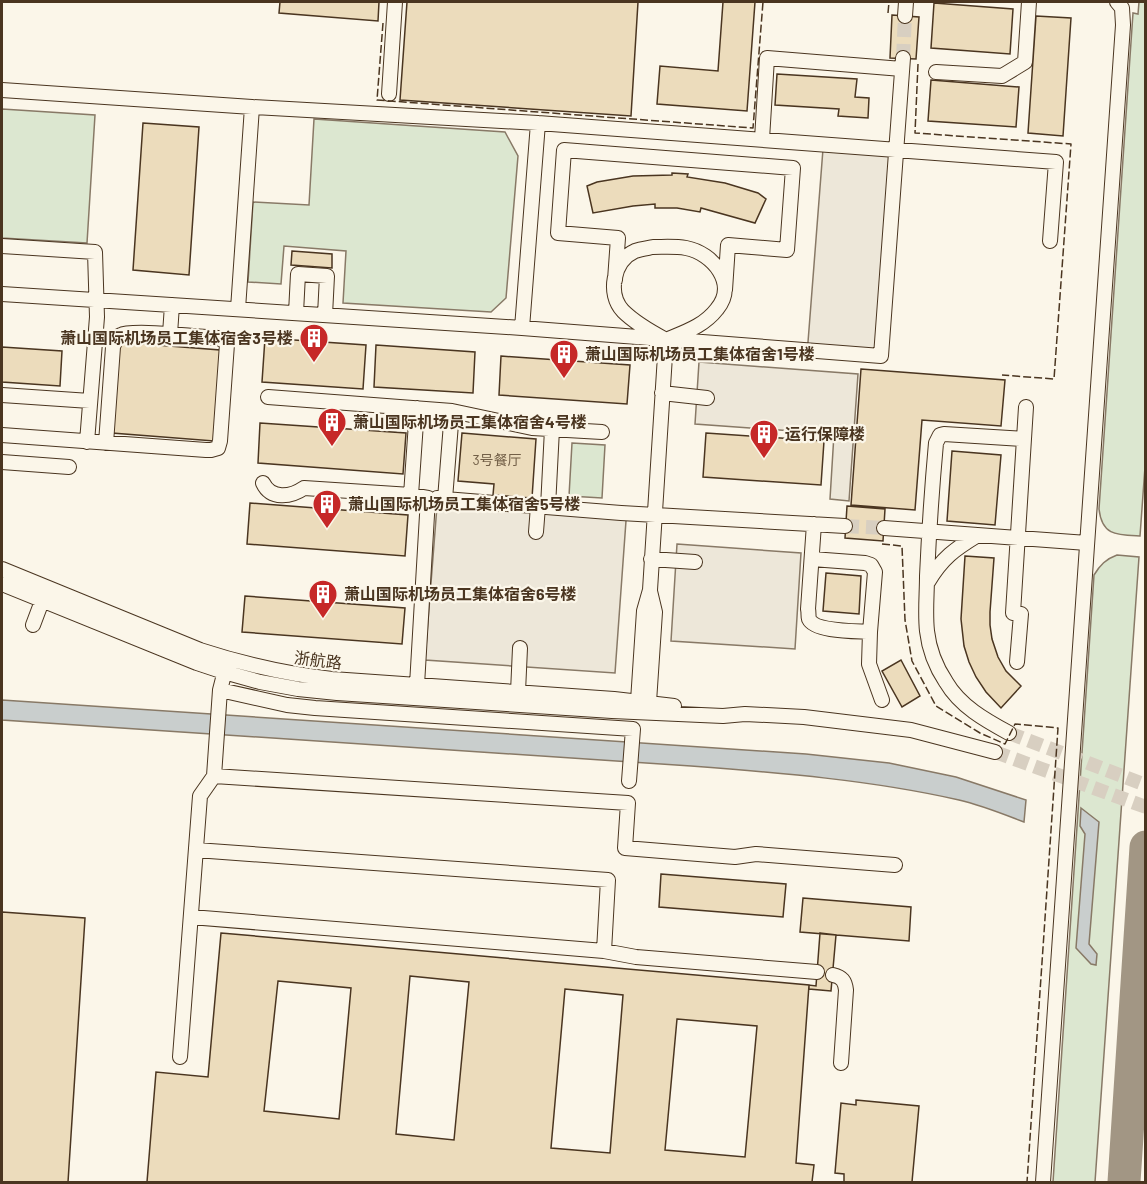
<svg xmlns="http://www.w3.org/2000/svg" width="1147" height="1184" font-family="Barlow,'Noto Sans SC',sans-serif">
	<style>
		.green { fill: #dce7d0; stroke: #887966; stroke-width: 1.5 }
		.parking { fill: #ede7d9; stroke: #887966; stroke-width: 1.5 }
		.water { fill: #c9cecd; stroke: #887966; stroke-width: 1.5 }
		.lines { fill: none; stroke-linecap: round; stroke-linejoin: round }
		.taxiway { stroke: #a29684; stroke-width: 33 }
		.building { fill: #ecdcbc; stroke: #4a3520; stroke-width: 1.5; fill-rule: evenodd }
		.minor-tunnel { stroke: #d8cfc1; stroke-width: 14; stroke-dasharray: 14 7; stroke-linecap: butt }
		.minor-casing { stroke: #4a3520; stroke-width: 16 }
		.minor { stroke: #fbf6e9; stroke-width: 14 }
		.fence { stroke: #4a3520; stroke-width: 1.5; stroke-dasharray: 8 3; stroke-linecap: butt }
		.labels { text-anchor: middle; stroke-width: 4.5; stroke-linejoin: round; paint-order: stroke }
		.number-label { font-size: 14px; fill: #725f47 }
		.poi-label { font-size: 16px; font-weight: bold; fill: #4a3520; stroke: #fbf6e9; text-anchor: start }
		.street-label { font-size: 16px; fill: #4a3520; stroke: #fbf6e9 }
	</style>
	<rect width="100%" height="100%" fill="#fbf6e9"/>
	<path class="green" d="M1139 2H1146V453L1140 536C1117 535 1102 536 1099 509L1133 13 1138 14Z
		M2 109 95 115 87 243 2 238Z
		M314 119 505 132 518 156 506 298 491 312 343 303 346 251 284 246 281 284 248 282 253 202 309 205Z
		M572 443 605 445 602 498 569 496Z
		M1117 555 1139 557 1095 1182H1053L1094 575C1100 565 1106 559 1117 555Z"/>
	<path class="parking" d="M823 149 898 155 882 361 807 355Z
		M699 362 858 374 849 501 830 499 834 434 695 424Z
		M438 493 627 507 615 673 425 660Z
		M677 544 801 553 795 649 671 641Z"/>
	<path class="water" d="M2 700 806 754 889 763 956 777 1026 800 1024 822C1003 814 981 805 959 800 871 780 781 773 691 766L2 720Z
		M1081 808 1099 822 1089 944 1097 954 1096 965 1091 964 1076 948 1085 834 1080 826Z"/>
	<g class="lines">
		<path class="taxiway" d="M1124 1182 1146 847"/>
	</g>
	<path class="building" d="M280 2H379L378 21 279 13Z
		M407 2H638L631 116 400 100Z
		M723 2H755L747 111 657 104 660 66 718 71Z
		M934 3 1013 9 1010 54 931 48Z
		M892 15 919 17 916 59 890 58Z
		M1036 16 1071 18 1063 136 1028 133Z
		M777 74 857 79 855 97 869 98 868 118 838 116 839 109 775 105Z
		M931 80 1019 87 1016 127 928 121Z
		M143 123 199 127 189 275 133 270Z
		M672 173 688 174 687 177 725 183 758 193 766 199 755 223 701 208 700 212 677 208H655V204L633 206 593 213 587 186 597 182 633 176 672 175Z
		M292 251 332 254V268L291 265Z
		M265 338 366 345 363 389 262 382Z
		M118 342 220 350 214 441 112 433Z
		M376 345 475 352 473 393 374 387Z
		M2 347 62 351 60 386 2 382Z
		M501 356 630 365 627 404 499 395Z
		M861 369 1005 380 1001 426 922 420 915 510 851 505Z
		M260 423 406 433 403 474 258 463Z
		M462 433 536 439 532 498 493 495 494 484 458 481Z
		M706 433 824 441 821 485 703 477Z
		M952 451 1001 455 995 525 947 521Z
		M250 503 408 515 405 556 247 544Z
		M847 506 885 509 883 541 845 538Z
		M965 556 994 558 990 612V625L992 639 998 657 1006 671 1021 686 1001 708 986 692 976 677 969 662 964 646 961 619Z
		M826 573 861 576 859 614 823 611Z
		M245 596 405 608 402 644 242 632Z
		M901 660 920 696 902 707 882 671Z
		M661 874 786 884 783 917 659 907Z
		M803 898 911 907 909 941 800 932Z
		M2 912 85 918 68 1182H2Z
		M221 933 809 985 796 1163 814 1165 812 1182H147L156 1072 208 1077ZM410 976 469 982 454 1140 396 1134ZM278 981 351 988 339 1119 264 1111ZM565 989 623 995 610 1153 551 1148ZM677 1019 757 1026 745 1157 665 1150Z
		M820 933 836 935 831 991 809 989V985L816 986Z
		M856 1100 919 1106 912 1182H844V1174L835 1173 841 1103 856 1105Z"/>
	<g class="lines">
		<path class="minor-tunnel" d="M903 58 905 16
			M845 526 884 528
			M1009 733 1146 785
			M995 752 1146 807"/>
		<g class="minor-casing">
			<path id="minor" d="M905 16 906 2
				M936 72 1002 76 1025 62 1029 2
				M2 90 252 107 538 123 1056 162 1050 241
				M389 94 395 2
				M762 139 767 58 902 69
				M2 246 95 252 97 317 87 442
				M653 247C664 247 675 246 686 248 713 253 738 284 717 309 704 326 685 332 666 340 651 332 635 323 623 311 607 294 613 261 635 251 640 249 648 248 653 247Z
				M615 280 618 238 558 233 564 150 793 168 787 250 728 245 725 290
				M2 294 522 328 881 356 903 58
				M238 309 252 107
				M296 313 298 274 327 276 325 315
				M522 328 538 123
				M170 334 172 305
				M662 393 707 398
				M2 395 90 401
				M268 397 452 411 532 428 602 432
				M2 435C70 440 138 445 206 450H211L218 448 220 441 227 344 225 341 218 338C202 337 131 329 121 335 116 337 115 342 113 347L106 443
				M2 462 69 467
				M263 483C271 500 291 497 304 488L411 495
				M437 498 445 499 452 411
				M445 499 621 513 845 526
				M548 507 552 429
				M884 528 1087 543
				M536 532 538 506
				M651 559 695 562
				M812 559 865 563 871 565 875 572 870 632C857 631 815 632 809 619 808 616 809 613 808 609L814 524
				M2 569 200 650C243 664 286 674 332 679L614 699 674 706
				M928 582C942 558 955 549 978 535
				M2 584 197 663 224 672 260 682 298 689 337 693 612 711 723 716 745 714 804 717 911 730 995 752
				M33 625 45 593
				M870 632 869 664 882 700
				M228 659 220 690 214 776 628 803 625 848 735 857 756 854 895 865
				M1017 662 1021 614 1013 613 1026 407
				M417 685 428 498 411 495 417 408
				M220 690 287 705 315 708 633 729 629 781
				M518 692 520 648
				M641 708 638 701 644 611 650 590 666 340
				M645 708 649 702 655 612 650 591
				M1009 733C985 720 960 706 946 682 936 667 929 649 927 631 925 613 927 594 927 576 929 531 932 487 936 443L940 435 944 434 1024 439
				M196 850 608 880 604 951
				M191 917 604 951 636 957 817 972
				M833 975C842 977 845 981 846 990L841 1063
				M180 1057 200 796 214 776
				M1043 1182 1123 25 1122 8 1117 2"/>
		</g>
		<use href="#minor" class="minor"/>
		<path class="fence" d="M888 13 889 2
			M383 23 377 100 753 128 763 2
			M918 64 915 133 1071 144 1054 379 1002 375
			M882 544 902 546 905 620 912 661 936 706 980 733 1005 744 1015 724 1058 728 1027 1182"/>
	</g>
	<defs>
		<g id="building-pin" transform="scale(1.5)"><path d="M0 17L-7.5 6A9.5 9.5 0 1 1 7.5 6Z" fill="#c62828" stroke="#fbf6e9"/><path d="M-4-6H4V6H1V3H-1V6H-4ZM-2.5-4.3h1.7v1.8h-1.7ZM.8-4.3h1.7v1.8H.8ZM-2.5-1h1.7V.8h-1.7ZM.8-1h1.7V.8H.8Z" fill="#fff"/></g>
	</defs>
	<g fill-rule="evenodd">
		<use href="#building-pin" x="314" y="338"/>
		<use href="#building-pin" x="564" y="354"/>
		<use href="#building-pin" x="332" y="422"/>
		<use href="#building-pin" x="764" y="434"/>
		<use href="#building-pin" x="327" y="504"/>
		<use href="#building-pin" x="323" y="594"/>
	</g>
	<g class="labels">
		<g class="number-label">
			<text x="497" y="465">3号餐厅</text>
		</g>
		<g class="poi-label">
			<text x="293" y="344" text-anchor="end">萧山国际机场员工集体宿舍3号楼</text>
			<text x="585" y="360">萧山国际机场员工集体宿舍1号楼</text>
			<text x="353" y="428">萧山国际机场员工集体宿舍4号楼</text>
			<text x="785" y="440">运行保障楼</text>
			<text x="348" y="510">萧山国际机场员工集体宿舍5号楼</text>
			<text x="344" y="600">萧山国际机场员工集体宿舍6号楼</text>
		</g>
		<g class="street-label">
			<text transform="translate(318 660) rotate(7)" y="6">浙航路</text>
		</g>
	</g>
	<rect width="1147" height="1184" fill="none" stroke="#4a3520" stroke-width="6"/>
</svg>
